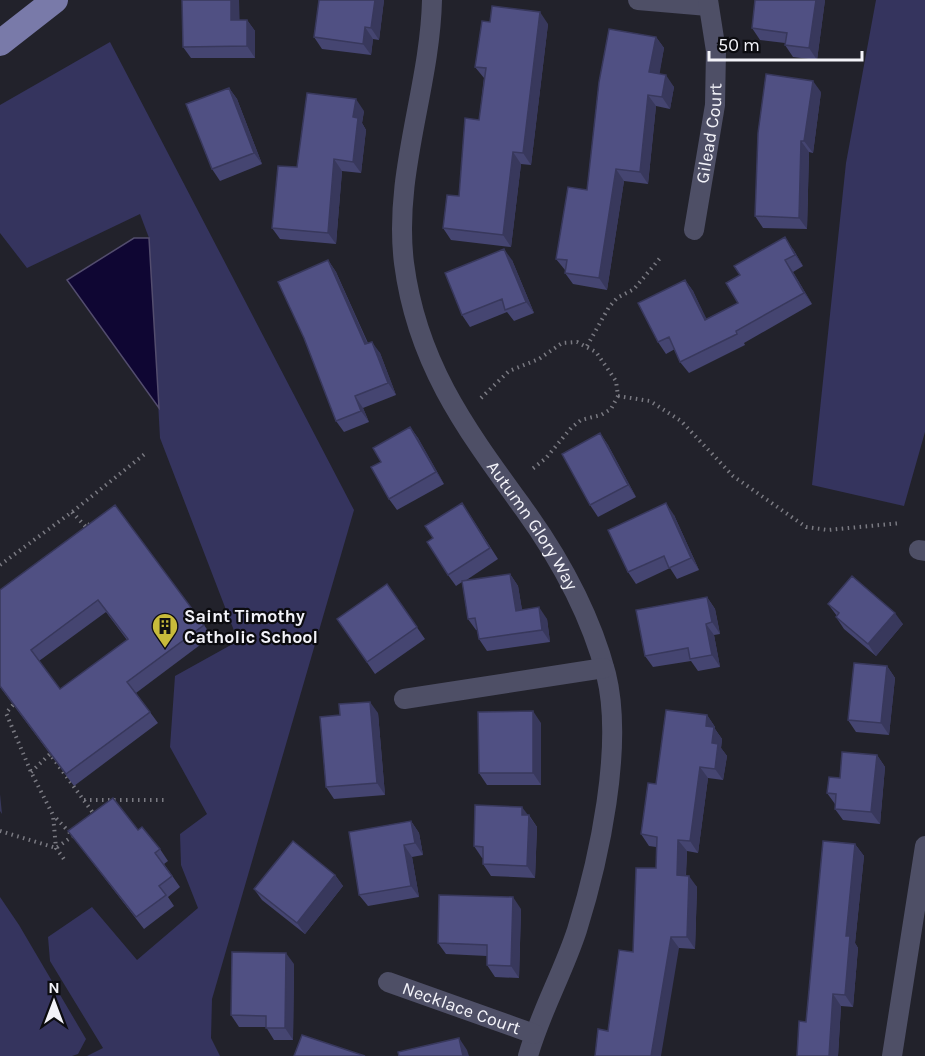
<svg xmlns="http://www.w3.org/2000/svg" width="925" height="1056" font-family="Karla,sans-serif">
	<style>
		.green { fill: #35345e }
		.water { fill: #0f0633; stroke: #534d6e; stroke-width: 1.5 }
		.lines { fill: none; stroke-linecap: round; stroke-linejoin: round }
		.path { stroke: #7a7a82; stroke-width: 4; stroke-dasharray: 1.5 4.5; stroke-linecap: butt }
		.minor { stroke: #4e4f66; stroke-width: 20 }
		.major { stroke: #797aa9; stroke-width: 26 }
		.wall { fill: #454571; fill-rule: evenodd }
		.shaded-wall { fill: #38385c }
		.building { fill: #505083; stroke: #38385c; stroke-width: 1.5; fill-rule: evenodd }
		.labels { text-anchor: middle; stroke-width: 4.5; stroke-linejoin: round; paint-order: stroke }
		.street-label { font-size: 18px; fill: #f3f3f9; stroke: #0c0c10 }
		.poi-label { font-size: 18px; font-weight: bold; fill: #f3f3f9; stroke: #0c0c10; text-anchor: start }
	</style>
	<rect width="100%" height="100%" fill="#22222b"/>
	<path class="green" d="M876 0H925V432L904 506 812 485 846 163Z
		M110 42 354 510 212 999 211 1038 220 1056H87L103 1048 50 961 48 937 92 907 137 960 198 908 181 865 180 834 207 814 170 747 175 676 238 641 160 438 149 238 140 214 27 268 0 233V105Z
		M0 897 19 925 86 1039 78 1054 72 1056H0Z"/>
	<path class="water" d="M134 238H149L159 408 67 280Z"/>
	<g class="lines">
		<path class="path" d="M587 346 609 307 617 298 634 289 661 257
			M618 396 650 401 681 421 733 476 806 527 828 530 901 523
			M481 398 509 371 539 359 562 343 577 342 596 352 616 381 618 396 611 409 601 415 581 420 571 428 546 458 531 470
			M72 512 86 527 91 523
			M0 565 72 512 146 453
			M13 705 6 713 31 772 53 815 56 848 66 862
			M31 772 50 754 96 817
			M84 800H166
			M0 831 56 848 73 836 54 816"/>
		<g class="minor">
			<path id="s1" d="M432 0C430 88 393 174 404 263 417 364 466 429 524 509 560 559 590 613 606 674 624 746 599 860 577 930 563 973 540 1013 528 1056"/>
			<path d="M638 0 708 6"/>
			<path id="s2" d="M694 230 715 105 716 51 708 0"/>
			<path d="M919 550 925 551"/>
			<path d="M404 699 604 668"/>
			<path id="s3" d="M388 982 534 1034"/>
			<path d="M892 1056 925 846"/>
		</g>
		<path class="major" d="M0 43 55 0"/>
	</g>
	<path class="wall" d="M182 0H239V20H247L255 31V58H191L183 47Z
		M319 0H384L379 40 373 39 371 55 322 49 314 37Z
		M825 0 817 60 793 57 785 45V43L760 40 752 28Z
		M490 22 548 24 531 165 521 164 511 247 451 240 443 228 459 196 479 120 484 78 475 67Z
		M656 37 664 48 659 74 674 87 670 109 656 106 648 184 624 181 607 290 573 284 565 273V270L556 259Z
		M229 88 237 99 262 164 220 181 212 169Z
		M821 92 813 153 809 152 807 229 763 228 755 216Z
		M364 111 362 123 366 130 361 173 342 171 336 244 280 239 272 228 297 167Z
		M793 249 803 266 793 272 812 304 744 343 745 345 689 373 680 362 675 349 666 354 658 342 685 280 693 291 706 319 738 303Z
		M328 260 336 272 368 343 380 353 396 395 363 408 369 422 344 432 336 421Z
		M512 260 534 313 514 321 507 312 470 327 462 315Z
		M410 427 418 438 444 484 397 510 389 499 381 462Z
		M600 433 608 445 636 497 598 517 590 505Z
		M115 505 212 636 136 693 158 723 74 786 0 687ZM106 612 127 640 60 689 39 661Z
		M470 515 498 559 465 581 510 574 518 586 522 610 547 619 550 642 487 651 479 639 477 630H476L468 619 462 582 456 586 448 575Z
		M674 515 699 570 677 579 670 568 636 584 628 572Z
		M387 584 425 639 375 674 337 619Z
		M707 597 715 609 720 634 714 635 720 667 698 671 691 661 653 667 645 656Z
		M828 604 903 624 876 656 844 629 836 617 837 616Z
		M887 666 895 678 889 735 856 732 848 720Z
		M378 713 385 795 334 799 326 787Z
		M707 715 715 727V729L722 739 721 748 727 756 723 780 708 778 698 853 687 851 686 876 697 887 695 949 679 948 608 1031 633 952 656 868V847L649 846 641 834 656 784Z
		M541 723V785H487L479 773Z
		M877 755 885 767 880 824 843 820 835 809V804L827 793 840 778Z
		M529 815 537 827 535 878 491 876 483 864V858H482L474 846Z
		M411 821 419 833 423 855 412 857 419 897 368 906 359 895Z
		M138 830 160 849 168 861 164 864 180 887 168 897 174 906 144 929 68 831Z
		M855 844 864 856 855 943 858 948 853 1007 841 1006 838 1056H797Z
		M335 875 343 886 305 934 262 900 254 889Z
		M521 909 519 978 495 977 487 965V956L446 954 438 943Z
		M294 964 293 1040H274L266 1027H239L231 1015Z"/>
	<path class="shaded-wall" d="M231 0H239L240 32 231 20Z
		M375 0H384L379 40 371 28Z
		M816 0H825L817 60 809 48Z
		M540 12 548 24 531 165 523 153Z
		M247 20 255 31V58L247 46Z
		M365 27 373 39 371 55 363 44Z
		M656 37 664 48 658 83 649 72Z
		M666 75 674 87 670 109 662 97Z
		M813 81 821 92 813 153 804 141Z
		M229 88 237 99 262 164 254 153Z
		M648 95 656 106 648 184 640 172Z
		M356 99 364 111 362 123 366 130 361 173 353 162V117Z
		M801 141 809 152 807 229 799 218Z
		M513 152 521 164 511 247 503 235Z
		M334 159 342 171 336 244 328 233Z
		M616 169 624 181 607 290 599 278Z
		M785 237 793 249 803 266 795 255Z
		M504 249 512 260 534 313 526 302Z
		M328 260 336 272 373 356 365 344Z
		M785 260 793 272 812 304 804 293Z
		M685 280 693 291 713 332 705 320Z
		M372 342 380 353 396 395 388 383Z
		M355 396 363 408 369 422 361 411Z
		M410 427 418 438 444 484 436 472Z
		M600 433 608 445 636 497 628 485Z
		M666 503 674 515 699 570 691 558Z
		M510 574 518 586 524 622 516 611Z
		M707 597 715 609 720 634 712 622Z
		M539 607 547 619 550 642 542 630Z
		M895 613 903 624 876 656 868 644Z
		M706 624 714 635 720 667 712 655Z
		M887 666 895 678 889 735 881 723Z
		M370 702 378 713 385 795 377 783Z
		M533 711 541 723V785L533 773Z
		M707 715 715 727V729L722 739 721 748 727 756 723 780 715 769 706 726Z
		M877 755 885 767 880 824 871 812Z
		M700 767 708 778 698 853 690 841Z
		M0 794 2 814 0 811Z
		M522 807 537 827 535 878 527 866 522 815Z
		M411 821 419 833 423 855 415 843Z
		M678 840 687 851 685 887 677 875Z
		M855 844 864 856 855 943 858 948 853 1007 845 995 846 936Z
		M404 845 412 857 419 897 411 886Z
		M335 875 343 886 305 934 297 923Z
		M689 876 697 887 695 949 687 937Z
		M513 897 521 909 519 978 511 966Z
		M671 937 679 948 661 1056H651Z
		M286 953 294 964 293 1040 285 1028Z
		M833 994 841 1006 838 1056H829Z
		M459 1038 467 1050 469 1056H463Z"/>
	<path class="building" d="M182 0H231V20H247V46L183 47Z
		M319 0H375L371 28 365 27 363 44 314 37Z
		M755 0H816L809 48 785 45 787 33 752 28Z
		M492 6 540 12 523 153 513 152 503 235 443 228 447 195 459 196 465 118 479 120 486 68 475 67 482 21 490 22Z
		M609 29 656 37 649 72 666 75 662 97 648 95 640 172 616 169 599 278 565 273 567 260 556 259 568 187 587 190 599 82Z
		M766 74 813 81 804 141H801L799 218 755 216 758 133Z
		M229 88 254 153 212 169 186 104Z
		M307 93 356 99 353 117 358 118 353 162 334 159 328 233 272 228 278 166 297 167Z
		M785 237 795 255 785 260 804 293 736 331 737 334 680 362 669 337 658 342 638 303 685 280 705 320 738 303 726 283 740 275 734 266Z
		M504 249 526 302 505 310 502 299 462 315 445 273Z
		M328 260 365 344 372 342 388 383 355 396 361 411 336 421 304 338 278 282Z
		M410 427 436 472 389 499 371 467 381 462 373 448Z
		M600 433 628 485 590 505 562 454Z
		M462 503 490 548 448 575 427 542 433 538 425 526Z
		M666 503 691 558 669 568 664 556 628 572 608 530Z
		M115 505 204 625 127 682 150 712 66 774 0 686V590ZM98 600 128 639 60 689 31 650Z
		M510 574 516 611 539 607 542 630 479 639 475 618 468 619 462 581Z
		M852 576 895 613 868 644 836 617 839 613 828 604Z
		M387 584 417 627 367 662 337 619Z
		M707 597 712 622 706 624 712 655 690 659 688 648 645 656 636 610Z
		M854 663 887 666 881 723 848 720Z
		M370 702 377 783 326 787 320 717 340 715 339 704Z
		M666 710 707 715 706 726 714 727 712 743 718 744 715 769 700 767 690 841 678 840 677 875 689 876 687 937H671L651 1056H595L598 1029 608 1031 619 950 633 952 636 868H656L657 837 641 834 648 783 656 784Z
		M533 711V773H479L478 712Z
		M842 752 877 755 871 812 835 809 836 794 827 793 829 777 840 778Z
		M113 798 138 830 142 827 160 849 155 853 172 876 159 886 166 895 136 917 68 831Z
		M475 805 522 807V815H529L527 866 483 864V847L474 846Z
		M411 821 415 843 404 845 411 886 359 895 349 832Z
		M293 841 335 875 297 923 254 889Z
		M823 841 855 844 846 936H850L845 995 833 994 829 1056H797L799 1021 806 1022Z
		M439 895 513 897 511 966 487 965V945L438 943Z
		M232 952 286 953 285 1028H266V1016L231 1015Z
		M302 1035 365 1056H294Z
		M459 1038 463 1056H399L398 1052Z"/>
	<defs>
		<g id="building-pin" transform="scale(1.35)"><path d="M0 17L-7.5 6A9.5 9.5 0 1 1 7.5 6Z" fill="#c8bb3b" stroke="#0c0c10"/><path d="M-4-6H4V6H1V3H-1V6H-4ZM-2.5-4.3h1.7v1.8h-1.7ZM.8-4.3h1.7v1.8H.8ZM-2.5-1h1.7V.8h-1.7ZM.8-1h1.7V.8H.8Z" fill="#111"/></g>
	</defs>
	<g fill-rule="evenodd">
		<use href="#building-pin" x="165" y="626"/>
	</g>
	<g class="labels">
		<g class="street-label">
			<text dy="6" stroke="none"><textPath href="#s2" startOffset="98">Gilead Court</textPath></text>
			<text dy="6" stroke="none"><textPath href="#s1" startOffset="561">Autumn Glory Way</textPath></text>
			<text dy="6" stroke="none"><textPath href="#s3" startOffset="78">Necklace Court</textPath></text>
		</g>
		<g class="poi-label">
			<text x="184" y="622">Saint Timothy<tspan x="184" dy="21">Catholic School</tspan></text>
		</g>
	</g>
	<g transform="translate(54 1002)" stroke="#0c0c10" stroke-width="4.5" paint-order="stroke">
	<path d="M0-4.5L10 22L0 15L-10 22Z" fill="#f3f3f9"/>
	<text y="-9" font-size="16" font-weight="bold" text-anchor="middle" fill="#f3f3f9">N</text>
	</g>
	<path d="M709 51v9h153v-9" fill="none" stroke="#f3f3f9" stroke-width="3"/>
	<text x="718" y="51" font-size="18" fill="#f3f3f9" stroke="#0c0c10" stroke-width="4.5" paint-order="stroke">50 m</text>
</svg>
